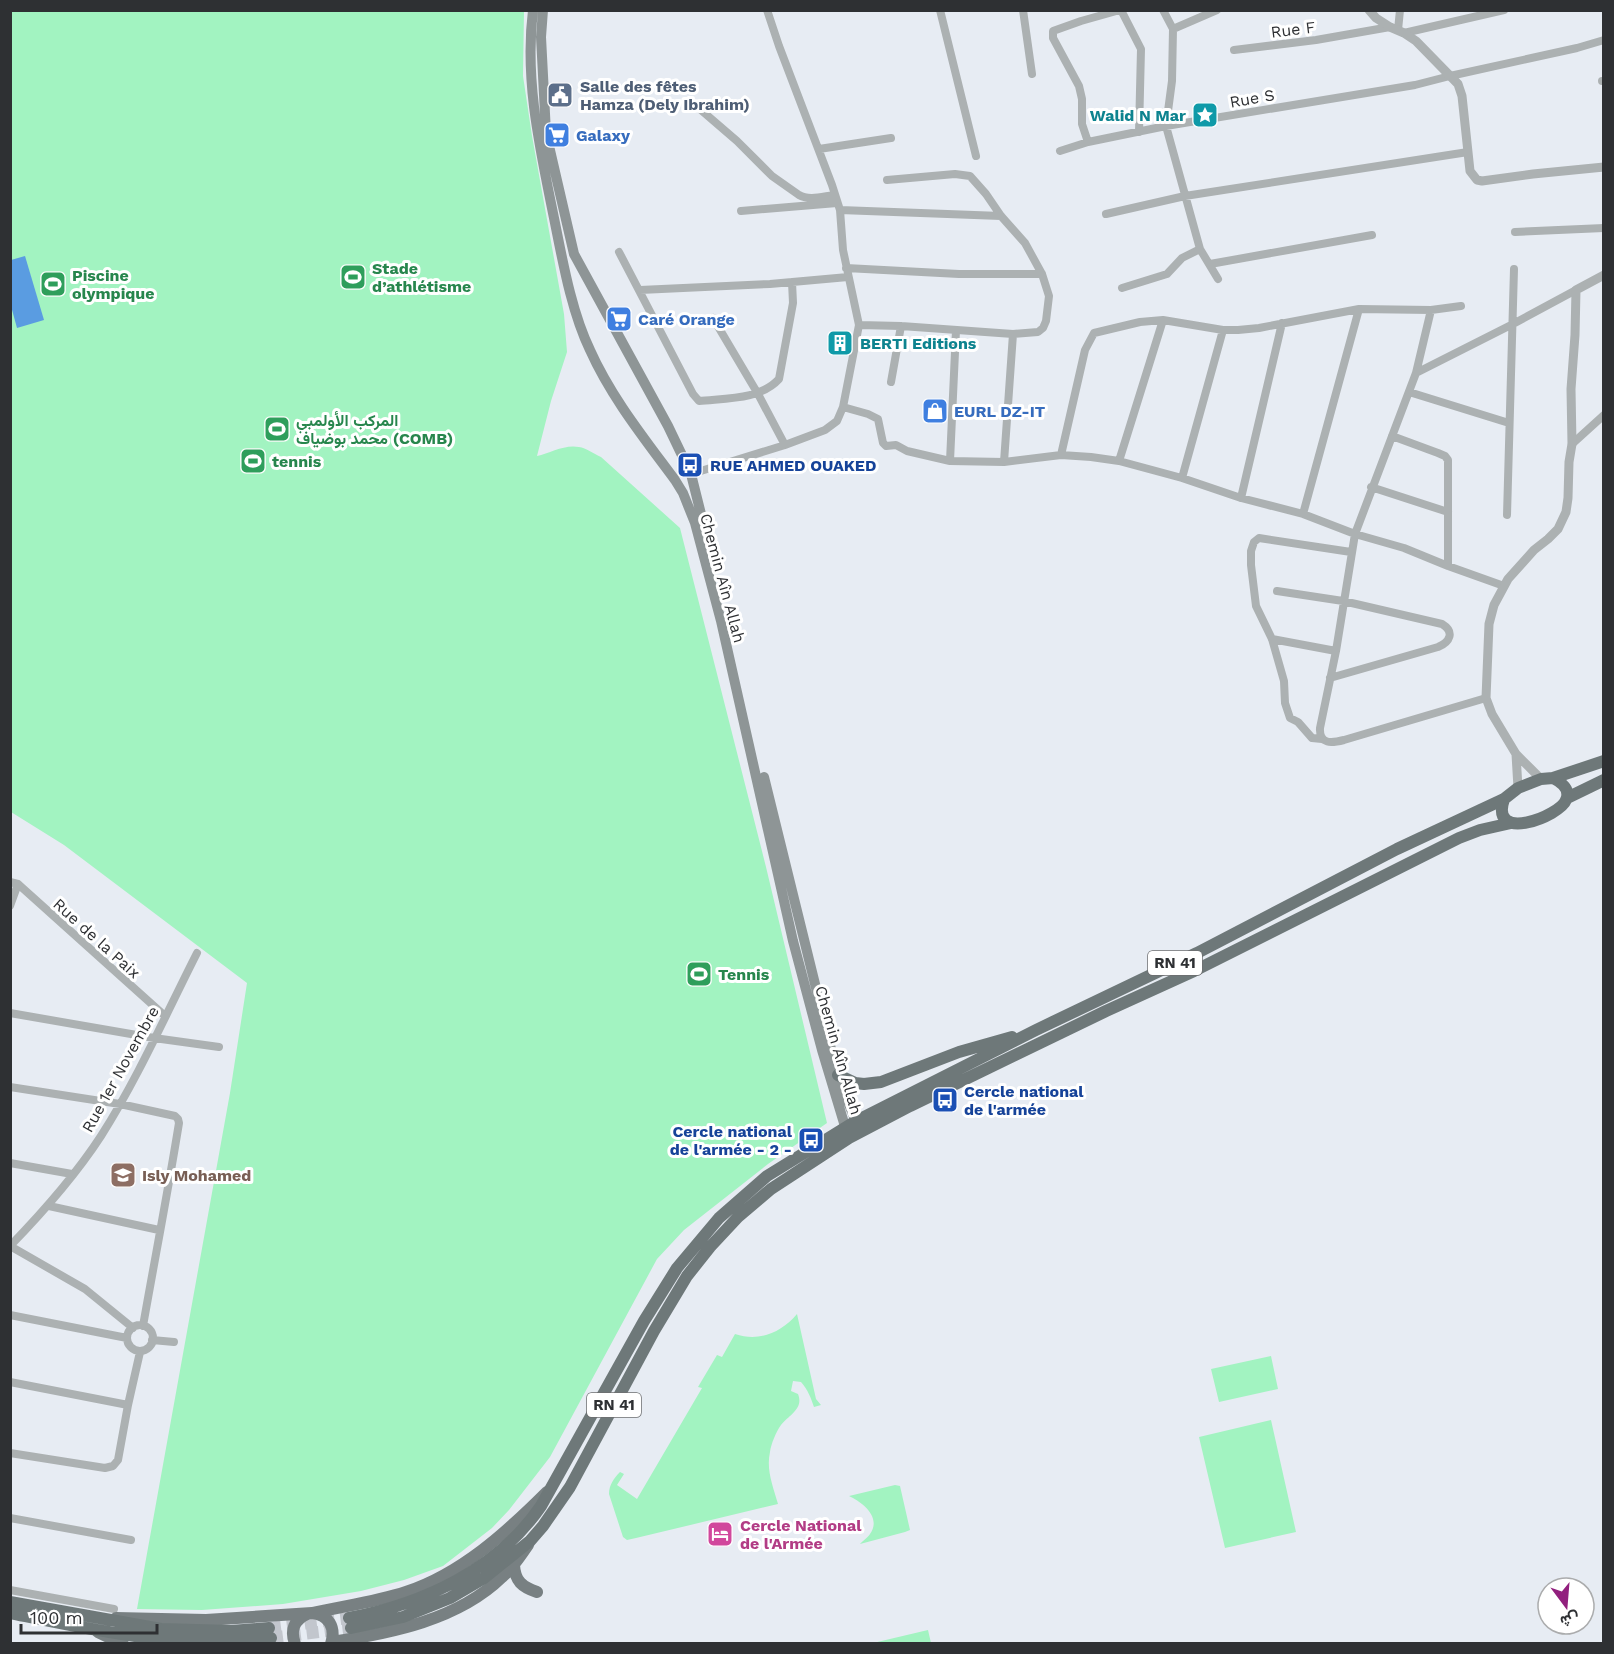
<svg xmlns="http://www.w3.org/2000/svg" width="1614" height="1654" font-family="'Work Sans',Vazirmatn,sans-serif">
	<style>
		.green { fill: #a2f3c1 }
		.water { fill: #5a9ce1 }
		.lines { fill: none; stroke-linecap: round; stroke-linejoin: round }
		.trunk-tunnel { stroke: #c2c6cd; stroke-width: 12; stroke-dasharray: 12 6; stroke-linecap: butt }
		.minor { stroke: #acb1b2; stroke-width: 8 }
		.tertiary { stroke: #acb1b2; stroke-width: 9 }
		.secondary { stroke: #8e9596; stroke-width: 10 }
		.primary { stroke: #788082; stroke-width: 12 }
		.trunk { stroke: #6e7879; stroke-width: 12 }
		.labels { text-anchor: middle; stroke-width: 6; stroke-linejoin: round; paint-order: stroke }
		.shield { fill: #fff; stroke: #6d6e70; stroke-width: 1.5 }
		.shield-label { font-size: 15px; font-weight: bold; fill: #2e3033 }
		.street-label { font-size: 16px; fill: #2e3033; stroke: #fff }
		.service-label { font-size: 16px; font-weight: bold; fill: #4e5e75; stroke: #fff; text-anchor: start }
		.culture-label { font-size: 16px; font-weight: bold; fill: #0d838f; stroke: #fff; text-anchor: end }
		.shop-label { font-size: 16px; font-weight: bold; fill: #366cbe; stroke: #fff; text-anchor: start }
		.leisure-label { font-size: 16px; font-weight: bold; fill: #27864d; stroke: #fff; text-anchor: start }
		.transit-label { font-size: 16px; font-weight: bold; fill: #164399; stroke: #fff; text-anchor: start }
		.education-label { font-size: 16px; font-weight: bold; fill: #785e54; stroke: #fff; text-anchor: start }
		.hotel-label { font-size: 16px; font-weight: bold; fill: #b23c85; stroke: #fff; text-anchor: start }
	</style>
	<rect width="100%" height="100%" fill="#e7ecf3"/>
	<path class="green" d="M11 11H524L523 76 532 136 564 314 567 352 551 401 537 456C550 453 565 444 579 447 586 448 594 454 601 457L680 528 766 867 827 1123 768 1164 684 1230 657 1259 550 1457 509 1510 492 1528 443 1566 404 1580 361 1591 283 1604 202 1610 137 1609 230 1093 247 983 64 845 11 812Z
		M797 1314 816 1399 821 1405 814 1407C811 1398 808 1390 801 1382L793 1381 791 1391 798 1394C804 1409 789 1415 781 1425 776 1432 771 1444 770 1452 766 1470 773 1486 778 1504L636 1538 627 1540 623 1537 609 1494C609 1485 614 1478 620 1472L624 1474 617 1485 637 1499 702 1388 698 1387 717 1355 722 1357 735 1334C759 1342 781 1333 797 1314Z
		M1271 1356 1278 1389 1219 1402 1211 1369Z
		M1271 1420 1296 1532 1225 1548 1199 1437Z
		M895 1485 900 1486 910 1530 905 1532 860 1544C863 1541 868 1537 870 1534 882 1517 862 1502 849 1496Z
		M928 1630 931 1643H873Z"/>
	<path class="water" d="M25 256 44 320 17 328 11 306V260Z"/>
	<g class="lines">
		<path class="trunk-tunnel" d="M269 1628 349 1618
			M271 1638 351 1628"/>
		<path class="minor" d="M940 10 976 156
			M1023 10 1032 74
			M1121 10 1141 49 1139 132
			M1163 10 1173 29 1172 81 1166 126 1200 249 1218 279
			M1173 29 1217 10
			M1398 30 1400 10
			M1404 33 1504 10
			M1234 50 1316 40 1390 27
			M1602 81H1604
			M701 110 737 141 772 176 799 195C809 201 824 196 835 195
			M1088 142 1082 124V99L1079 86 1053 38V31L1081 21 1120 10
			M819 149 891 138
			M1060 151 1088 142 1166 126 1415 85 1450 76 1577 48 1604 40
			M840 210 1001 216
			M741 211 837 203
			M1106 214 1185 196 1468 152
			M1515 232 1604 228
			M619 252 693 394 699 401C725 398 760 400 779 379L793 303 792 282
			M1210 264 1372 235
			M846 268 959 274H1042
			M1122 288 1167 274 1182 258 1200 249
			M640 290 770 284 848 277
			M1431 310 1416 373 1355 534 1336 651 1320 728C1319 745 1332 743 1344 740L1486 698
			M713 318 758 394 785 445
			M859 325 901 326 1013 334 1038 332 1043 328 1046 321 1049 296 1042 274 1025 243 1001 216 986 194 970 176 955 174 887 180
			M1416 373 1513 324 1576 290
			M891 382 901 326
			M1409 392 1509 423
			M843 407 868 414 878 419 883 443 886 446 896 445 907 451 950 461 1004 462 1061 455 1091 457 1119 461 1182 478 1241 498 1303 514 1355 534 1404 548 1448 566 1504 586
			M1392 436 1438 453 1445 456 1448 460V566
			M1572 444 1604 415
			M1061 455 1085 350 1094 333 1140 322 1163 320 1223 330H1238L1259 328 1359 309 1431 310 1461 306
			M950 461 956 330
			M1119 461 1163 320
			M1004 462 1013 334
			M691 474 785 445 825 430 837 421 843 407 859 325 843 250 840 210 832 185 779 46 767 10
			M1182 478 1223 330
			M1371 487 1448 512
			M1241 498 1282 323
			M1303 514 1359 309
			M1507 515 1514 269
			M1277 591 1343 601 1442 624C1455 632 1450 642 1438 647L1330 678
			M1272 639 1336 651
			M1322 739 1312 738 1298 722 1290 718 1285 703 1284 681 1272 639 1256 606 1251 565V551L1254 542 1259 538 1351 552
			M10 882 18 884 165 1016
			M10 906 18 884
			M10 1013 154 1038 219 1047
			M10 1087 120 1104 175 1116 178 1119 179 1123C168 1191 155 1258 143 1326
			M10 1163 72 1174
			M49 1206 159 1230
			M10 1246C43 1212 75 1176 101 1136 138 1078 166 1014 197 953
			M10 1246 85 1289 133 1328
			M10 1315 127 1338
			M127 1338a13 13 0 1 1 26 0a13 13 0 1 1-26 0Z
			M152 1340 174 1342
			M10 1382 128 1405
			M10 1453 105 1468 113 1466 118 1460 128 1405 140 1352
			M10 1518 131 1540
			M10 1590 114 1609"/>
		<path class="tertiary" d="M1369 10 1376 18 1390 27 1404 33 1416 41 1458 84 1462 96 1470 171 1477 180 1482 181 1533 174 1604 167
			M1516 754 1518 788
			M1541 779 1516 754 1492 714 1486 698 1489 624 1494 605 1508 579 1534 550 1548 539 1558 529 1566 512 1568 498 1569 462 1572 444 1571 389 1575 335 1576 290 1604 275"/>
		<path class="secondary" d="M533 10C524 82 541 153 555 223 563 263 572 313 590 350 611 397 644 438 675 480L683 493 695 523 721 621 793 941 822 1050 847 1133
			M543 10 541 37 546 133 574 254 668 426 691 474 706 534
			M764 777 833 1057 843 1090 858 1126"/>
		<path class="primary" d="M514 1565C515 1581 522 1587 537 1592
			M312 1613C343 1606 376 1602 406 1592 461 1574 507 1532 547 1492
			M116 1618 206 1620 312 1613C329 1615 336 1627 331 1644
			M98 1632 123 1644
			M332 1642C391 1633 458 1620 502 1577 513 1568 520 1556 528 1545
			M295 1644C290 1630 294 1620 307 1614"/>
		<path class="trunk" d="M1553 778C1561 782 1571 790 1566 800 1560 816 1489 844 1504 799L1518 788 1541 779 1553 778 1604 761
			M1567 798 1604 780
			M838 1075 855 1083 864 1084 881 1082 959 1052 1012 1037
			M10 1602 161 1629 231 1631 269 1628
			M10 1613C98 1631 181 1650 271 1638
			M349 1618C423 1604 497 1570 541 1506L644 1321 677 1268 719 1218 767 1176 856 1121 1036 1030 1197 953 1397 849 1504 799
			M351 1628 403 1617 450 1598 484 1578 530 1541 543 1526 570 1487 654 1331 687 1276 710 1247 738 1217 771 1189 849 1138 910 1106 1106 1011 1194 971 1459 838 1480 830 1511 823"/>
	</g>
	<defs>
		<g id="civic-square" transform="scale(1.35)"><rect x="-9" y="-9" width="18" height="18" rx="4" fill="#5c6f8a" stroke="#fff"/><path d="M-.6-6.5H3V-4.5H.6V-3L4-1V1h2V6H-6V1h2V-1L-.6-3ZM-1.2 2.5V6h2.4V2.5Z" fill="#fff"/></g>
		<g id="sight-square" transform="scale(1.35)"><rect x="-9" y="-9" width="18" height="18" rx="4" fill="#0f9aa8" stroke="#fff"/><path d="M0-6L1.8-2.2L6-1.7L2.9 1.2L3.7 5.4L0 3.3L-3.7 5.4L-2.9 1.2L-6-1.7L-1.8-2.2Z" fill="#fff"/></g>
		<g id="supermarket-square" transform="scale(1.35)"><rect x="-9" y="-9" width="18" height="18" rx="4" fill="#3f7fe0" stroke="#fff"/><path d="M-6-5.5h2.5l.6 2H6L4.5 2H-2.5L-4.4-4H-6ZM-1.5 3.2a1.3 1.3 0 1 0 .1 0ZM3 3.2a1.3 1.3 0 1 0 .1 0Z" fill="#fff"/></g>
		<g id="stadium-square" transform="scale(1.35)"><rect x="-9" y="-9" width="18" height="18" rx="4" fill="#2e9e5b" stroke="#fff"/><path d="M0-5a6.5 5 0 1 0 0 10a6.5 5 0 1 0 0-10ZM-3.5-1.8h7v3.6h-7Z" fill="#fff"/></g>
		<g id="building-square" transform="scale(1.35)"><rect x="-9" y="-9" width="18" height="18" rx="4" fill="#0f9aa8" stroke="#fff"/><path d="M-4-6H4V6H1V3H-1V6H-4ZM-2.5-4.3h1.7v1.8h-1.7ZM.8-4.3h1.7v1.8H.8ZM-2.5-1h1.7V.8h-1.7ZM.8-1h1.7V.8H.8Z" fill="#fff"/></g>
		<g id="shop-square" transform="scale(1.35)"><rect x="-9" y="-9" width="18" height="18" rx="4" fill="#3f7fe0" stroke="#fff"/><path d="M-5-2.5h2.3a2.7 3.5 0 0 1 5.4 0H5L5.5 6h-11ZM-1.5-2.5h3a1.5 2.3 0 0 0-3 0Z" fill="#fff"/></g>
		<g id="bus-square" transform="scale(1.35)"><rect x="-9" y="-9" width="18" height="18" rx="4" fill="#1a4fb4" stroke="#fff"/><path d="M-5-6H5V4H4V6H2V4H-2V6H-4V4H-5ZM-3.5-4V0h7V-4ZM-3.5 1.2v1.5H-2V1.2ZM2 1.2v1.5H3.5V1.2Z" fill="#fff"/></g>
		<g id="school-square" transform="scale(1.35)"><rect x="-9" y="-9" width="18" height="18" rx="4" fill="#8d6e63" stroke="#fff"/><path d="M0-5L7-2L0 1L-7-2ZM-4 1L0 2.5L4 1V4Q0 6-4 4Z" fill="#fff"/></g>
		<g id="hotel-square" transform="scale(1.35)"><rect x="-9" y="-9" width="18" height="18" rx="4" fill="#d1479c" stroke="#fff"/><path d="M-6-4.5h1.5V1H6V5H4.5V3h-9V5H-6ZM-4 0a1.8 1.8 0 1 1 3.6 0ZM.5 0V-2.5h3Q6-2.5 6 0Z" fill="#fff"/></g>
	</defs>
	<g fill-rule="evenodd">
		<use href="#civic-square" x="560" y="95"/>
		<use href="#sight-square" x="1205" y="115"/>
		<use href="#supermarket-square" x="557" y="135"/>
		<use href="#stadium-square" x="353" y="277"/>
		<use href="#stadium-square" x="53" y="284"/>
		<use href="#supermarket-square" x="619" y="319"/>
		<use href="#building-square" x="840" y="343"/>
		<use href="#shop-square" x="935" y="411"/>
		<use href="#stadium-square" x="277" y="429"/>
		<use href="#stadium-square" x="253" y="461"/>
		<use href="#bus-square" x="690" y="465"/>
		<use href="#stadium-square" x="699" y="974"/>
		<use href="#bus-square" x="945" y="1100"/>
		<use href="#bus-square" x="811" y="1140"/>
		<use href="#school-square" x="123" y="1175"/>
		<use href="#hotel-square" x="720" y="1534"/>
	</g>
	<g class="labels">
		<g class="shield">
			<rect x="1148" y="951" width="54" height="24" rx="4.5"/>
			<rect x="587" y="1393" width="54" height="24" rx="4.5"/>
		</g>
		<g class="shield-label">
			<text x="1175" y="968">RN 41</text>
			<text x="614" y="1410">RN 41</text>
		</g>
		<g class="street-label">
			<text transform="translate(1293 29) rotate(-7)" y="6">Rue F</text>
			<text transform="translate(1252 98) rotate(-10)" y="6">Rue S</text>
			<text transform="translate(723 578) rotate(75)" y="6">Chemin Aîn Allah</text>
			<text transform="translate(97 938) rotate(42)" y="6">Rue de la Paix</text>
			<text transform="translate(839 1050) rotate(74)" y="6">Chemin Aîn Allah</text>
			<text transform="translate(120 1069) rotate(-61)" y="6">Rue 1er Novembre</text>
		</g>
		<g class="service-label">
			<text x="580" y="92">Salle des fêtes<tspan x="580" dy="18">Hamza (Dely Ibrahim)</tspan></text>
		</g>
		<g class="culture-label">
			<text x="1186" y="121">Walid N Mar</text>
			<text x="860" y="349" text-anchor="start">BERTI Editions</text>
		</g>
		<g class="shop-label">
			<text x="576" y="141">Galaxy</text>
			<text x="638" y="325">Caré Orange</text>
			<text x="954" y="417">EURL DZ-IT</text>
		</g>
		<g class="leisure-label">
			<text x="372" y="274">Stade<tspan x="372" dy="18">d’athlétisme</tspan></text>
			<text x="72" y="281">Piscine<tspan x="72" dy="18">olympique</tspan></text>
			<text x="296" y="426">المركب الأولمبي<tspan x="296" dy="18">محمد بوضياف (COMB)</tspan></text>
			<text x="272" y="467">tennis</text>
			<text x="718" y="980">Tennis</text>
		</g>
		<g class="transit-label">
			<text x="710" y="471">RUE AHMED OUAKED</text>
			<text x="964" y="1097">Cercle national<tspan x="964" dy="18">de l'armée</tspan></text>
			<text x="792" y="1137" text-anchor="end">Cercle national<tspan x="792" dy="18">de l'armée - 2 -</tspan></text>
		</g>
		<g class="education-label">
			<text x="142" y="1181">Isly Mohamed</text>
		</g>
		<g class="hotel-label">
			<text x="740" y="1531">Cercle National<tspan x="740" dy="18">de l'Armée</tspan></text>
		</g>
	</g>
	<rect width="1614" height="1654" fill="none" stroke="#2e3033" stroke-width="24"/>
	<g transform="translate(1566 1606) rotate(164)"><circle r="28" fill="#ffffff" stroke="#abacad" stroke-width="1.5"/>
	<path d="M0-4.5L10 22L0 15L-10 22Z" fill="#921f7e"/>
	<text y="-9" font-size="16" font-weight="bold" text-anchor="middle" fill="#2e3033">ش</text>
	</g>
	<path d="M21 1624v9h136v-9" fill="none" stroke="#2e3033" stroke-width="3"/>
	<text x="30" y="1624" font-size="18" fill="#2e3033" stroke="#ffffff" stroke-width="4.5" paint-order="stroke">100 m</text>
</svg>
